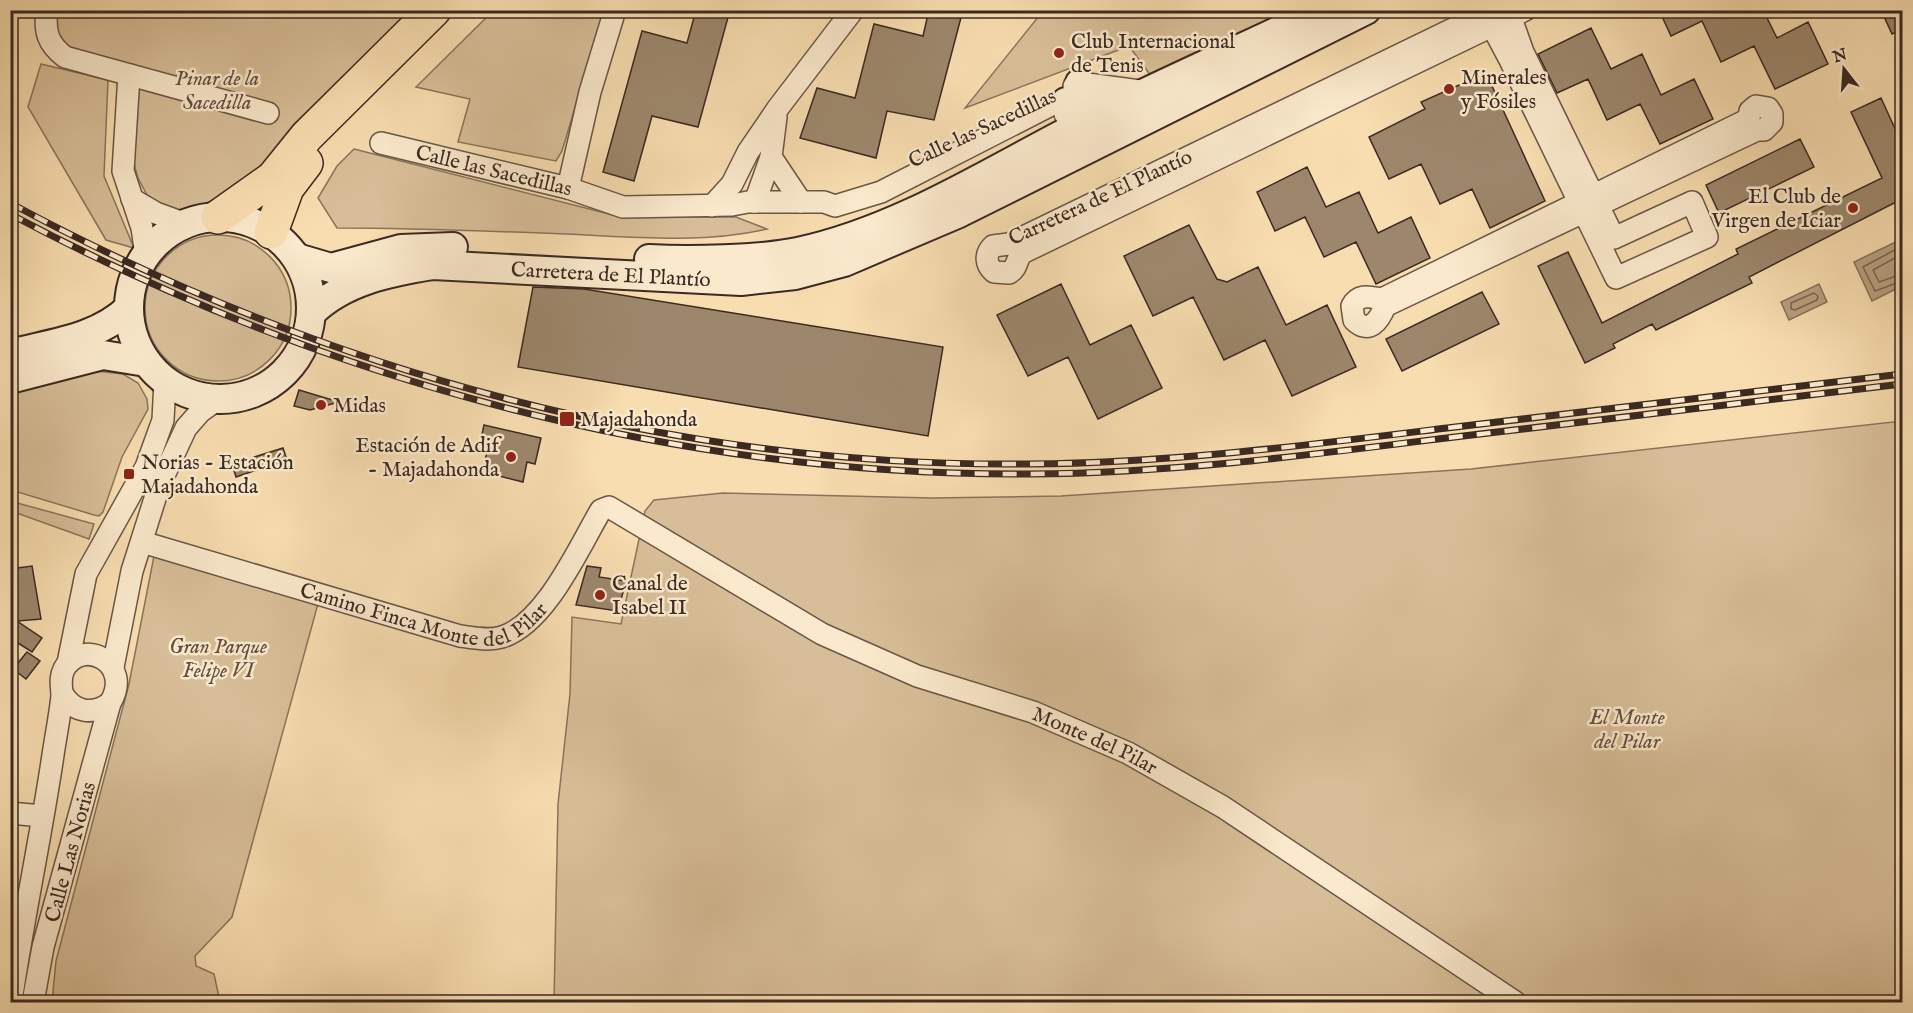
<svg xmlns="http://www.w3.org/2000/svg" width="1913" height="1013" font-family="'IM FELL English',serif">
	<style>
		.green { fill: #d8be98; stroke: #8a745d; stroke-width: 1.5 }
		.water { fill: #b8a080; stroke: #86705a; stroke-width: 1.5 }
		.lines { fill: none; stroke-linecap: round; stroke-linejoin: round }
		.shore { stroke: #7a6451; stroke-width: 1.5 }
		.building { fill: #9d876c; stroke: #3b2922; stroke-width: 1.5 }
		.street-casing { stroke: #6a5646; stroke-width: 24 }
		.secondary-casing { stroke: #3b2922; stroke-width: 32 }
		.highway-casing { stroke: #3b2922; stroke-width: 36 }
		.street { stroke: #fae9cc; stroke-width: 21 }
		.secondary { stroke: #fae9cc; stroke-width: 28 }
		.highway { stroke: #f8ddb0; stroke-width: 33 }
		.rail-casing { stroke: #3b2922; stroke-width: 7 }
		.rail { stroke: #fae9cc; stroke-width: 4.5; stroke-dasharray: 14; stroke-linecap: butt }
		.poi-dot { fill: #8f2418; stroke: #fae9cc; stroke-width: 2 }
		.labels { text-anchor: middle; stroke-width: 5; stroke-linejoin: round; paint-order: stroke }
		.poi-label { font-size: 21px; fill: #3b2922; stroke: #fae9cc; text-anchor: start }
		.park-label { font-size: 21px; font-style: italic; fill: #624e40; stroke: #fae9cc }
		.street-label { font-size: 21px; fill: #3b2922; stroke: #fae9cc }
	</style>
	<rect width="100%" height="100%" fill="#f8ddb0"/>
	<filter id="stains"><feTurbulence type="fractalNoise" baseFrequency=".00333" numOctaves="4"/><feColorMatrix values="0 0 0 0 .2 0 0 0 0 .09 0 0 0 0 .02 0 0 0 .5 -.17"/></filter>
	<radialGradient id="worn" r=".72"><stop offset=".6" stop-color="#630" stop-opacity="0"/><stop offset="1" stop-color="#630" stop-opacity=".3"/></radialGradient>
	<path class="green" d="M58 10 411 11 293 125 257 170 231 192 200 206 176 211 161 205 147 195 138 178 134 164 138 71C120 65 64 52 57 34 55 26 57 18 58 10Z
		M493 11H604L562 151 556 161 458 142 470 99 416 87Z
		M1043 11H1290L1154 80 1129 46 965 108Z
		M41 64 108 80 104 176 134 248 106 240 28 107Z
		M354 149 621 217H736L767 229C703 244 632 237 566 234 490 231 414 228 337 228L318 198 337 166Z
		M145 308a73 73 0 1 1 146 0a73 73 0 1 1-146 0Z
		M96 371 123 374 138 383 147 399 148 409 122 457 103 512 99 516 94 515 11 490V393Z
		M1902 421V1002H554L558 804 570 694 572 617 621 624 645 511 654 500 723 493 932 498 1061 496 1471 469Z
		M10 501 94 524 89 539 11 511Z
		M154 556 319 600 232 917 195 956 196 966 214 974 220 1002H52L56 961 129 684Z"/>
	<path class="water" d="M1902 239V286L1872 301 1854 262Z
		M1819 284 1827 302 1789 320 1781 302Z"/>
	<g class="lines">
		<path class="shore" d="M1902 246 1863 267 1875 291 1902 281
			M1902 254 1873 270 1879 282 1902 274
			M1814 293 1818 296 1817 300 1795 310 1791 309V303Z"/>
	</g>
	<path class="building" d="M696 10H730L698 127 652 116 634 181 603 172 642 31 687 43Z
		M929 10H963L934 120 887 111 876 158 800 138 817 88 855 98 874 24 923 36Z
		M1659 10H1763L1777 38 1808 22 1828 64 1775 89 1754 46 1721 62 1702 21 1671 36Z
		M1881 10H1902V29L1892 34Z
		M1591 28 1611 69 1642 54 1661 95 1694 79 1713 119 1660 144 1640 104 1607 120 1588 79 1557 93 1538 54Z
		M1486 73 1545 201 1490 228 1472 189 1440 204 1421 164 1389 179 1369 137 1425 109 1421 102Z
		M1881 98 1902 144V199L1749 277 1752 283 1656 330 1652 324 1613 344 1615 348 1585 363 1538 266 1568 252 1602 323 1738 254 1736 249 1882 178 1851 112Z
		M1800 139 1814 167 1719 213 1706 185Z
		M1307 167 1326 207 1359 192 1378 233 1411 217 1430 258 1376 284 1356 242 1324 257 1305 217 1275 231 1257 192Z
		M1189 225 1217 279 1227 282 1258 267 1286 325 1327 305 1356 367 1292 396 1265 340 1224 360 1193 297 1153 316 1124 256Z
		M1061 284 1090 345 1131 325 1162 388 1098 419 1068 357 1028 376 997 315Z
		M533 287 584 289 943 347 928 436 518 367Z
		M1482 292 1499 324 1402 371 1386 339Z
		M299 390 339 402 310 410 294 406Z
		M484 425 541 438 535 464 527 462 523 482 483 472 487 451 479 449Z
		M283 448 287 460 236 477 232 464Z
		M32 566 41 619 17 621 42 638 32 652 10 638V631L17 621 10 569Z
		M587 566 601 568 599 577 626 581 618 611 576 605Z
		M27 652 40 661 26 679 13 669Z"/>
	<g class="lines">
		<g class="street-casing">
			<g id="street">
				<path d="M47 10C44 32 48 44 65 57L268 113"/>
				<path d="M1492 10 1009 244 993 246C985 254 985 264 994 272L1009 273C1018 268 1016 259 1022 253L1525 10"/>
				<path d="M1482 16 1492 26 1509 58 1616 278 1707 237 1692 202 1614 238 1523 52 1508 10"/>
				<path d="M129 75 123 171 142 228 146 256"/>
				<path d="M1074 86 1080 83 1147 92"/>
				<path d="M1756 106 1768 108 1772 114V122L1764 130H1757L1385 306C1379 321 1369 335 1354 320L1352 306C1359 293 1370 297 1382 299L1749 119 1750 111Z"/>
				<path d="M776 117 771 157 801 202"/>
				<path id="s1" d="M381 143 568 188 623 207 732 205 748 202H824L835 206 881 192 1051 105 1066 102 1065 114"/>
				<path d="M568 188 590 92 615 10"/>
				<path d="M132 199 156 213 186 224"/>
				<path d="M755 202 771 157"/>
				<path d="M712 206 732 184 748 152 778 108 853 10"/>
				<path id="s2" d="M142 542 460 636C474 638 489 641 502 637 546 623 579 547 601 510L609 507 822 634 917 676 1033 712 1128 753 1223 807 1515 1002"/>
				<path d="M68 663 86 574 146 467 163 420 165 381"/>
				<path d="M113 667 132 571 159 486 186 428 200 412 218 399"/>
				<path d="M62 693C73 712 92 716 110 703"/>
				<path d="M10 813 42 816"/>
				<path d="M11 1002C23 919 41 837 53 755 56 735 60 715 62 696 62 686 59 679 64 669 83 636 134 664 110 703L43 947 33 1002"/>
			</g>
		</g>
		<g class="secondary-casing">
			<g id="secondary">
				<path d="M1080 83 1097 101 1100 108 1092 126 1087 129"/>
				<path d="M1066 102 1083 114 1107 120"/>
				<circle cx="220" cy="308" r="91"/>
				<path d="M297 258 331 268 401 249 453 247"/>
				<path d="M649 259C689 261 759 260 798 252 905 229 999 165 1096 117 1170 79 1247 47 1322 10"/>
				<path id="s3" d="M312 312C344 281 389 272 433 265L741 281 795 275 844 262 959 213 1366 10"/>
				<path d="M10 354C52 343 97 339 129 308"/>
				<path d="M10 379 103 355 146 362"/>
			</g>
		</g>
		<g class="highway-casing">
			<path id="highway" d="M218 217 273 178 307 136 434 10
				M271 232 287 188 306 163"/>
		</g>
		<use href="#street" class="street"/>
		<use href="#secondary" class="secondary"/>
		<use href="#highway" class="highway"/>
		<g class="rail-casing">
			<path id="rail" d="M10 203C322 371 675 468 1030 464 1170 463 1308 445 1447 428 1599 410 1751 392 1902 374
				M10 214C324 381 674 476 1030 474 1167 473 1302 456 1438 439 1593 421 1748 402 1902 384"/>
		</g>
		<use href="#rail" class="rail"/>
	</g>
	<g class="poi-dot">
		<circle cx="1059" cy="53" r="6"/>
		<circle cx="1449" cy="89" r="6"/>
		<circle cx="1853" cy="208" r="6"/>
		<circle cx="321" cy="405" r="6"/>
		<rect x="559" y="411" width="16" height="16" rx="3"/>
		<circle cx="511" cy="457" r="6"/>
		<rect x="123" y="468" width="12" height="12" rx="3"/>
		<circle cx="600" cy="595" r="6"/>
	</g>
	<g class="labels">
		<g class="poi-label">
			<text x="1071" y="48">Club Internacional<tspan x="1071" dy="24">de Tenis</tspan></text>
			<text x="1461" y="84">Minerales<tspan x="1461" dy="24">y Fósiles</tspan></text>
			<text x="1841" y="203" text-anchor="end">El Club de<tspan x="1841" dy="24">Virgen de Iciar</tspan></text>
			<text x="333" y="412">Midas</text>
			<text x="580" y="426">Majadahonda</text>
			<text x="499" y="452" text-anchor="end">Estación de Adif<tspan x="499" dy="24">- Majadahonda</tspan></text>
			<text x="141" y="469">Norias - Estación<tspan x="141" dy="24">Majadahonda</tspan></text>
			<text x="612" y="590">Canal de<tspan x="612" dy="24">Isabel II</tspan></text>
		</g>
		<g class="park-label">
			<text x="217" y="85">Pinar de la<tspan x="217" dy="24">Sacedilla</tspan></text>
			<text x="218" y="653">Gran Parque<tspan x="218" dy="24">Felipe VI</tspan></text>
			<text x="1627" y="724">El Monte<tspan x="1627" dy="24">del Pilar</tspan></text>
		</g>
		<g class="street-label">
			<text transform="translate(982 128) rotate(-25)" y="7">Calle las Sacedillas</text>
			<text dy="7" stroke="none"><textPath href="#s1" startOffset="116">Calle las Sacedillas</textPath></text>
			<text transform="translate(1100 197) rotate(-25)" y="7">Carretera de El Plantío</text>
			<text dy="7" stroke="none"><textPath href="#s3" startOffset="310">Carretera de El Plantío</textPath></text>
			<text dy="7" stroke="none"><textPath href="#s2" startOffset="296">Camino Finca Monte del Pilar</textPath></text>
			<text dy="7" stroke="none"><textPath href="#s2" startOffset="1088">Monte del Pilar</textPath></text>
			<text transform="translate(70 852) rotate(-75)" y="7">Calle Las Norias</text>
		</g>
	</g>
	<rect width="1913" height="1013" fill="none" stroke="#f8ddb0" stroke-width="36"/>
	<rect x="12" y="12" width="1889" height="989" fill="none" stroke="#3b2922" stroke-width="3"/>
	<rect x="18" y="18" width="1877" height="977" fill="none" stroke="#3b2922" stroke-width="1.5"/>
	<g transform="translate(1844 69) rotate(343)" stroke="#fae9cc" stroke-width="4.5" paint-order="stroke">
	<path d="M0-4.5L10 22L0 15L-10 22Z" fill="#3b2922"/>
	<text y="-9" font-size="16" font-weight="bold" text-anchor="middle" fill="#3b2922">N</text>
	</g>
	<rect width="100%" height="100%" filter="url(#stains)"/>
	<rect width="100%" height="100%" fill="url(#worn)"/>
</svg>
